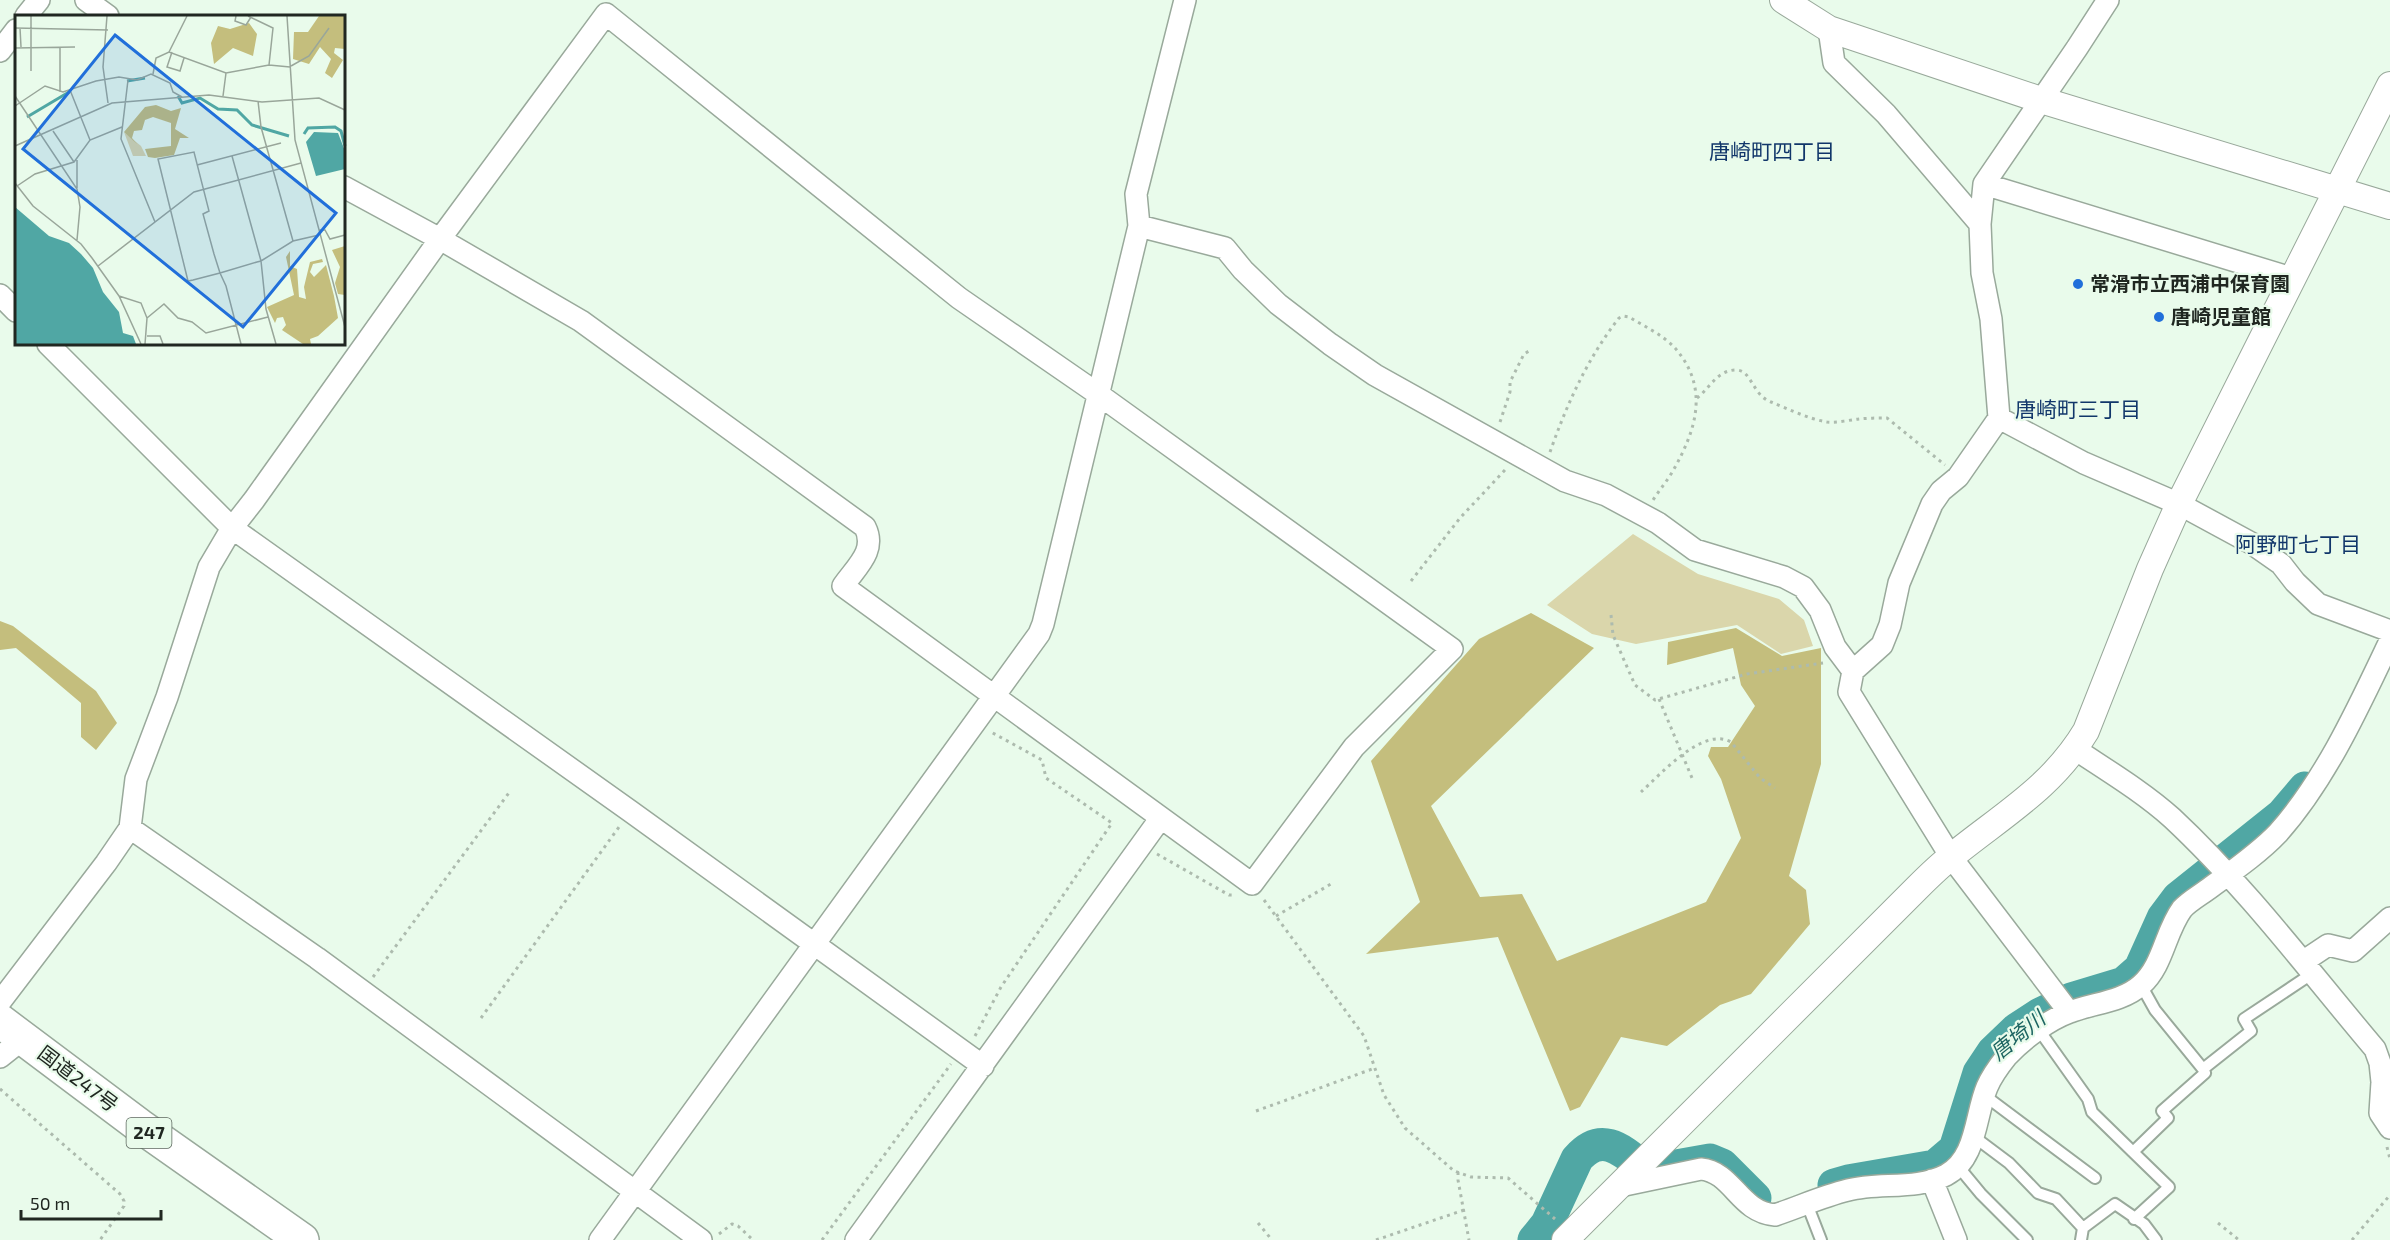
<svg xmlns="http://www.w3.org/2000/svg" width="2390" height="1240" font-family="'Exo 2','Noto Sans JP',sans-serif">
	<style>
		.green { fill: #dad6ab }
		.forest { fill: #c4be7d }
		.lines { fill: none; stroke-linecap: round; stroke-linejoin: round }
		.river { stroke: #50a7a4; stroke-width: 33 }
		.service-casing { stroke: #99a99b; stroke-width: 14 }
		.minor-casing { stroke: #99a99b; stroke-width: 24 }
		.tertiary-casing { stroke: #99a99b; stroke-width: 28 }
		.trunk-casing { stroke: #99a99b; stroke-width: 36 }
		.path { stroke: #adbbae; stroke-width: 3; stroke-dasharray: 3 4.5; stroke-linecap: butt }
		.service { stroke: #fff; stroke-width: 10 }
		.minor { stroke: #fff; stroke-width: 21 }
		.tertiary { stroke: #fff; stroke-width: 26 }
		.trunk { stroke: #fff; stroke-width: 33 }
		.poi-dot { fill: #216fda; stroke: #e9fbeb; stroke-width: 2 }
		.labels { text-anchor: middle; stroke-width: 4.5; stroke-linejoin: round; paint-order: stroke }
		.shield { fill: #e9fbeb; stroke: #5c675e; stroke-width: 1.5 }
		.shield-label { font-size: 18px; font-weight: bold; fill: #202721 }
		.poi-label { font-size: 20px; font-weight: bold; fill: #202721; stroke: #e9fbeb; text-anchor: start }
		.street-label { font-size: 20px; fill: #202721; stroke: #e9fbeb }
		.neighbourhood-label { font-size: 21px; fill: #11366a; stroke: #e9fbeb }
		.water-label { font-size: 21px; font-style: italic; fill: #1c6461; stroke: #e9fbeb }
		.inset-river { fill: none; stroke: #50a7a4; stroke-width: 3 }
		.inset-road { fill: none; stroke: #99a69a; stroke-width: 1.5 }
		.view { fill: #216fda; fill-opacity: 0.15; stroke: #216fda; stroke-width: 3 }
		.inset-edge { fill: none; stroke: #202721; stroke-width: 3 }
	</style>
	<rect width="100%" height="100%" fill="#e9fbeb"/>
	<path class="green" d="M1633 534 1698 574 1779 599 1804 620 1813 646 1781 654 1737 625 1636 644 1592 634 1547 605Z"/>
	<path class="forest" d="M1531 613 1594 648 1431 806 1480 897 1522 894 1557 961 1706 902 1741 838 1721 779 1708 756 1711 747H1728L1755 706 1741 685 1733 648 1667 665 1668 642 1736 628 1782 656 1821 648V764L1789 876 1806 890 1810 924 1751 994 1720 1005 1667 1046 1621 1037 1580 1107 1570 1111 1498 937 1366 954 1420 902 1371 761 1479 639Z
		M0 621 13 626 96 691 117 723 96 750 81 737V703L16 648 0 650Z"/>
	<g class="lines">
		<path class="river" d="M1834 1185 1848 1181 1935 1166 1955 1149 1979 1073 1993 1052 2017 1029 2040 1014 2071 999 2124 983 2140 969 2163 918 2178 898 2282 815 2305 788
			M1534 1240 1547 1224 1577 1159C1603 1129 1624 1152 1648 1171L1710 1160 1722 1165 1755 1198"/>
		<g class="service-casing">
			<path id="service" d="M2141 985 2155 1010 2203 1069 2251 1031 2244 1019 2313 973
				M2039 1030 2088 1099 2092 1112 2133 1152 2168 1118 2162 1111 2205 1073 2203 1069
				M1984 1095 2095 1178
				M1973 1136 2009 1163 2038 1193 2056 1199 2083 1228 2081 1240
				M2133 1152 2169 1187 2134 1219
				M1957 1165 1981 1194 2027 1240
				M1807 1204 1821 1240
				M2083 1228 2115 1204 2144 1224 2156 1240"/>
		</g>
		<g class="minor-casing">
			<path id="minor" d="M86 0 108 16
				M26 16 39 0
				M1829 29 1834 63 1886 114 1980 224
				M0 51 16 30
				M1984 184 2291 278
				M1139 226 1225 248 1243 270 1278 304 1330 344 1375 375 1565 481 1606 495 1658 523 1695 550 1784 577 1803 587 1820 610 1835 647 1853 671
				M0 295 16 311
				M48 344 232 528 630 811 983 1066
				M1999 418 2084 463 2179 504 2251 543 2281 564 2295 582 2318 604 2390 631
				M2075 749C2108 771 2143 792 2172 818 2247 888 2309 971 2375 1049L2380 1063 2382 1082 2380 1113 2390 1128
				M130 828 317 958 701 1240
				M2304 961 2328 945 2353 951 2390 918
				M0 1002 106 863 130 828 136 779 167 697 209 567 232 528 254 500 440 239 606 14 959 298 1098 394 1452 649 1354 747 1252 884 843 586C856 567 877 551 865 527L581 321 440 239 344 187
				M2069 1012 1951 857 1849 692 1853 671 1882 645 1890 625 1899 583 1932 504 1941 491 1958 477 1999 418 1991 319 1982 273 1980 224 1984 184 2077 48 2108 0
				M0 1057 24 1038
				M1932 1180 1956 1240
				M1620 1186 1701 1169C1733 1172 1739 1212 1775 1215 1799 1207 1823 1196 1848 1190 1879 1182 1917 1190 1946 1175 1977 1159 1975 1115 1987 1087 1992 1075 1999 1066 2007 1056 2023 1039 2048 1020 2070 1012 2093 1003 2122 1002 2141 985 2163 966 2165 932 2182 909 2189 901 2202 894 2211 887 2233 871 2259 853 2278 833 2326 779 2359 706 2390 641
				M600 1240 1039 634 1043 624 1139 226 1136 194 1185 0
				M856 1240 1160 819"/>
		</g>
		<g class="tertiary-casing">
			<path id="tertiary" d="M1783 0 1829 29 2041 100 2390 206
				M1565 1240 1917 888C1928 877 1939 866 1951 857 2001 816 2052 788 2086 731L2150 569 2179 504 2390 85"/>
		</g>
		<g class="trunk-casing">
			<path id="trunk" d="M0 1021 140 1126 302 1240"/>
		</g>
		<path class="path" d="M1697 398C1710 388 1717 370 1736 370 1752 370 1752 395 1771 402 1788 409 1809 419 1827 422 1837 423 1849 420 1859 419 1868 418 1878 418 1887 418L1945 465
			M1500 422 1510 392V382L1524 354 1529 351
			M1550 452C1567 404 1587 359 1619 318L1623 316 1629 317C1644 326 1663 335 1675 348 1709 387 1697 428 1674 469 1668 480 1660 489 1653 500
			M1411 581 1460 518 1505 470
			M1611 615 1613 635 1635 685 1655 700 1747 674 1823 663
			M1659 699 1692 778
			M1641 792C1661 774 1703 726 1731 742L1760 778 1775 788
			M1157 854 1229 895H1232
			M1264 900 1364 1036 1384 1095 1405 1128 1454 1171 1471 1177 1508 1178 1555 1219
			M1276 916 1331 884
			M373 977 511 790
			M481 1018 619 827
			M975 1036 1001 987 1112 823 1046 778 1042 760 991 732
			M0 1089 120 1194 124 1201V1206L100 1240
			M1256 1111 1375 1068
			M2387 1147 2390 1159
			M1458 1172V1180L1469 1240
			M1258 1223 1272 1240
			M2218 1223 2239 1240
			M719 1234 732 1224 738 1226 753 1240
			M822 1240 951 1064
			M1376 1240 1464 1210
			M2352 1240 2390 1195"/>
		<use href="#service" class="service"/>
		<use href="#minor" class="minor"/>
		<use href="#tertiary" class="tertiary"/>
		<use href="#trunk" class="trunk"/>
	</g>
	<g class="poi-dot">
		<circle cx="2078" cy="284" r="6"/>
		<circle cx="2159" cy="317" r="6"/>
	</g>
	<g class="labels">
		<rect class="shield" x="126.5" y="1118" width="45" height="30" rx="4.5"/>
		<g class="shield-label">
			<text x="149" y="1139">247</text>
		</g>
		<g class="poi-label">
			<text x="2090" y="291">常滑市立西浦中保育園</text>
			<text x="2171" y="324">唐崎児童館</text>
		</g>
		<g class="street-label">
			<text transform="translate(78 1079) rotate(37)" y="7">国道247号</text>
		</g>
		<g class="neighbourhood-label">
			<text x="1772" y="159">唐崎町四丁目</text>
			<text x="2078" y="417">唐崎町三丁目</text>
			<text x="2298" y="552">阿野町七丁目</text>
		</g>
		<g class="water-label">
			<text transform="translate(2018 1036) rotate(-39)" y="7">唐埼川</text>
		</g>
	</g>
	<g transform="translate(15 15)">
		<rect width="330" height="330" fill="#e9fbeb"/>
		<path d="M109 117 126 131 131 141H118Z" fill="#dad6ab"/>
		<path d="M304 1H330V34L320 33 319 38 328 45 317 63 310 58 316 44 305 32 294 49 278 44 279 17H293ZM234 8 242 19 238 41 218 33 199 49 196 28 203 11 215 14ZM141 90 156 96 166 93 160 114 174 123H165L159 140 140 143 133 142 130 134 156 131V108L138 102 130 105 127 115 119 116 117 123 122 129 109 117 130 92ZM330 231V280L323 279 320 268 325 252 317 235ZM275 236V251L282 254 284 282 291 284 289 272 295 247 307 244 308 247 298 249 295 257 299 262 311 250 319 281 323 303 303 321 295 324 296 329H288L267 315 271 310 268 302 262 303 260 308 252 292 279 280 271 242Z" fill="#c4be7d"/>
		<path d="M299 117 323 118 330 136V154L301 161 291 127ZM0 192 34 221 54 228 66 239 78 253 88 277 104 297 108 318 118 321 121 329H0Z" fill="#50a7a4"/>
		<path class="inset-river" d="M112 66 130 63M163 81 167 88 185 83 203 94 222 95 237 110 274 121M12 102 54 77M289 119 293 113 320 112 326 116 330 131"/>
		<path class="inset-road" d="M16 1V56M92 1 88 52 93 88M221 1 220 6 231 10 236 2M233 1 258 13 254 50M272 1 280 125 330 312M0 13 93 15M5 13 6 32M45 32V77M0 33 60 32M154 37 172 1M157 37 152 52 165 56 169 43M276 51 294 41 314 13M138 59 141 43 154 37 211 58 254 50 275 52M113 65 106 124 140 207M55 75 75 125M0 81 62 174 65 192 62 225M208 81 211 58M243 86 246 112 278 226M0 91 30 71 48 77 81 66 104 62 122 65 136 59 155 68 158 77 167 82M38 116 59 147M0 131 97 88 194 80 247 87 304 83 330 95M217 141 246 246 251 294 261 329M182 150 266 128M0 168 18 191 66 229 77 243 104 281 126 329M2 171 20 159 59 147 75 125 107 112M62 173V145M304 215H310L315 224 330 220M83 251 179 177 286 148M104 281 126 288 132 303 130 329M132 303 149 289 163 303 177 307 191 318 253 302M132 321H145L148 329M226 329 211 271 205 258 199 239 188 199 194 196 179 137 143 144 173 266 178 265 205 258 242 247 246 246 278 226 304 220"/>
		<path class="view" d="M100 20 321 198 228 312 8 134Z"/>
		<rect width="330" height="330" class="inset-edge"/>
	</g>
	<path d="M21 1210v9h140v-9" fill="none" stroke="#202721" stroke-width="3"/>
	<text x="30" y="1210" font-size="18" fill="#202721" stroke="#e9fbeb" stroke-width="4.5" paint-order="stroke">50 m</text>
</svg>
